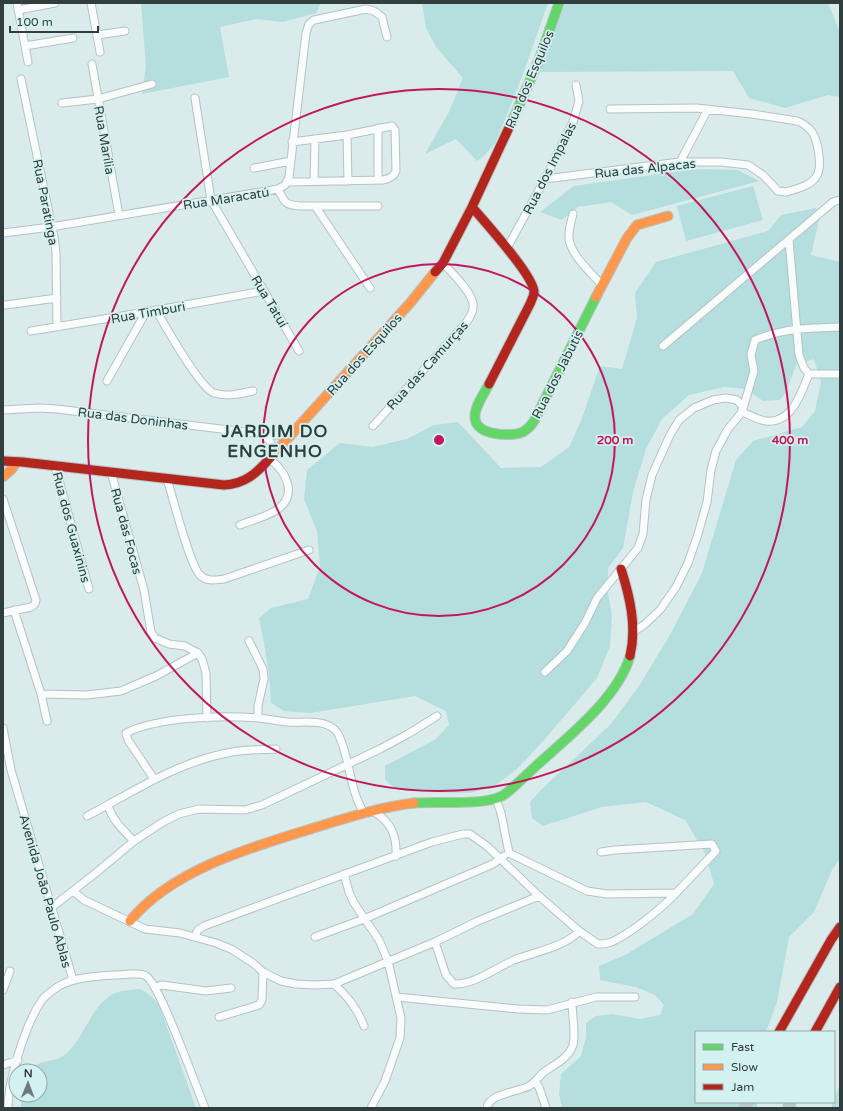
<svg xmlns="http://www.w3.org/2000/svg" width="843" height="1111" font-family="'Varela Round',sans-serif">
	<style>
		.green { fill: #b5dede }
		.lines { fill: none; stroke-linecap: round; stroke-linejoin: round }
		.highway-tunnel { stroke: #b8c8c8; stroke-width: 13; stroke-dasharray: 13 6; stroke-linecap: butt }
		.street-casing { stroke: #b6c2c2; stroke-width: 9 }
		.fast-casing { stroke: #b6c2c2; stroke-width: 11 }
		.slow-casing { stroke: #b6c2c2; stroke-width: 11 }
		.jam-casing { stroke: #b6c2c2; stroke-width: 11 }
		.street { stroke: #f9fcfc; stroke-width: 7 }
		.fast { stroke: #63d668; stroke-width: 9 }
		.slow { stroke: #ff974d; stroke-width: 9 }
		.jam { stroke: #b3261e; stroke-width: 9 }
		.ring { fill: none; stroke: #c2185b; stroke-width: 2 }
		.labels { text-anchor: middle; stroke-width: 3.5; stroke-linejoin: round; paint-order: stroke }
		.street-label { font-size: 13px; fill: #323e3e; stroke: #d4f1f1 }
		.district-label { font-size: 17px; font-weight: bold; letter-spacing: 1px; fill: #323e3e; stroke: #d4f1f1 }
		.centre { fill: #c2185b; stroke: #d4f1f1; stroke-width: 2 }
		.ring-label { font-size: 12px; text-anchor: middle; font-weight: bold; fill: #c2185b; stroke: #d4f1f1; stroke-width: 3.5; stroke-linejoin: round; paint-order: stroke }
	</style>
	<rect width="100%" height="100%" fill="#daebeb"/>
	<path class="green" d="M141 3H321L316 13 283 22 256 19 220 27 229 77 142 94 146 66Z
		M422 3H548L522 77 496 142 485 155 477 161 456 139 425 154 449 112 463 78 436 47 426 28Z
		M565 3H828L840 32V97L828 95 785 108 749 98 733 71 540 72Z
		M695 169 738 170 759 181 632 215 611 202 578 207 562 220 540 212 574 186Z
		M753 186 763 220 686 241 677 206Z
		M816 208 820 216 811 255 840 262V858L832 870 814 912 789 937 777 1002 766 1032H696V1102H757V1108H562L559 1094 561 1074 581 1056 586 1037V1023L596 1016 613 1014 640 1019 660 1015 664 1005 655 995 636 987 600 980 599 966 625 955 693 914 714 884 705 853 685 820 646 802 602 807 543 826 532 818 530 802 541 790 611 724 639 686 670 635 702 573 736 460 753 441 802 427 815 411 821 382 814 359 796 365 786 392 780 400 763 401 746 389 724 387 689 395 662 419 646 449 633 492 623 548 608 568V594L612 615 610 646 597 678 545 739 517 769 494 786 470 793 424 792 395 789 385 779V766L436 739 449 725 446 711 415 696 310 713 284 711 271 703C270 674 265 646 259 618L271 608 308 599 320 567 317 531 304 499 307 470 340 443 372 447 407 439 434 425 458 422 501 468 541 467 569 447 581 421 600 366 622 369 637 318 635 293 656 262 768 231 781 215Z
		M140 989 151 996 159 1005 196 1108H21V1095H40V1071H31C34 1068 36 1065 40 1063 49 1060 57 1061 66 1054 85 1037 90 1007 113 994 121 990 131 990 140 989Z
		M840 1084V1108H831Z"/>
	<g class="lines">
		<path class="highway-tunnel" d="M745 1108 747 1102
			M789 1108 790 1102"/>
		<g class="street-casing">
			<path id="street" d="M17 3 28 62
				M91 3 100 52
				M18 10 55 3
				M97 35 125 31
				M25 46 73 38
				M92 64 119 215
				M21 79 54 237 56 253 57 327
				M195 98 211 200 299 351
				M62 103 98 99 152 84
				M347 135 348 181
				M680 162 708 109
				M254 168 291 161
				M545 179 680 162H721L748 165 763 175 778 191 786 192C796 189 810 186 816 177 823 168 818 141 812 132 808 127 803 123 797 121L752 114 696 108 610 109
				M378 180V128
				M314 181 315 139
				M287 182 383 180C388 179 394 177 396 171L395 130 392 126 347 135 292 142
				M278 189C285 202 284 205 300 206H378
				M315 206 370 288
				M573 214C571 222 568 231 569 239 571 255 592 274 602 285
				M3 233 51 227 278 189 285 185 289 177 306 33 309 24 314 20 366 9 374 11 382 17 387 37
				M789 240 799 355 804 368 809 374H840
				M507 248 545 179 573 122 579 101 576 85
				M6 305 57 298
				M156 310C166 327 199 387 214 393 226 397 240 394 253 391
				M31 331 146 312 264 291
				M663 346 833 202 840 200
				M107 381 146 312
				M3 410 39 408 57 409 262 434 289 436
				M742 412C750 415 758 420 766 421 792 424 801 393 809 374
				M373 426 465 324C469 319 474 311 473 304 472 292 451 272 443 263
				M262 434 269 440 276 452
				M55 466 89 589
				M111 472 144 590 151 632 155 638 169 644 185 646 198 653 202 659 206 673 207 718
				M167 479C173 497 189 564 200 575 207 582 215 580 224 579L309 550
				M3 499 36 600 35 604 31 607 3 613
				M240 525C252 520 267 517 278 509 298 494 286 472 270 459
				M14 610 41 694 47 721
				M633 632 644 625 660 610 676 587 688 563 698 534 707 502 711 470 716 451 728 429 742 412 754 371 751 355 755 340C784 328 809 328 840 327
				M249 641 263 669 264 679 258 706V718
				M545 672 567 651 585 623 597 598 638 548 643 534 646 500 652 475 670 435 679 420 694 408 713 400 726 398 737 400 742 406V411
				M41 694 87 695 121 691 156 676 198 653
				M3 728 11 770 73 980
				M154 779 128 740 126 733C157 717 223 715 258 718 268 719 278 721 288 722 302 723 325 719 335 730 339 733 341 741 343 746 350 768 352 794 364 813
				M496 799 501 813 509 853 587 891 607 894 676 893 716 851 712 844 615 850 601 852
				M108 805C112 820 123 830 134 841
				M373 811C391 822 397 835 396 856
				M87 816C133 792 176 763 227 753 243 749 260 750 276 749
				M344 874 349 892 354 903 379 940 388 961 401 1018 400 1038 385 1081 371 1108
				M73 891 84 900 145 929 180 933 216 943 231 949 253 963 263 972 281 981 296 984 315 985 334 984 435 942 478 921 539 896
				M51 908 97 872 134 841 163 822 179 814 199 809 245 810 262 805 380 749 408 734 437 716
				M195 936 198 930 204 926 432 842 463 834H470L488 847 539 896 579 931 598 944C602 944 607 944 611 942 629 935 662 908 676 893
				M315 937 364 919 493 864 504 856
				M435 942 446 975 454 984C473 985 496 968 514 960 532 953 567 946 579 931
				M334 984C348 997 357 1008 364 1026
				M155 987 162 985 206 991 231 988
				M3 990 10 971
				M397 997 518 1009 547 1010 596 997H635
				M219 1017 259 1005 262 1000 263 972
				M3 1065 18 1060
				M535 1082 539 1087 546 1108
				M8 1108C8 1080 26 1023 42 1000 46 995 53 990 59 986 77 975 109 976 131 974 136 974 142 973 146 976 160 984 196 1087 205 1108
				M487 1108C488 1094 518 1092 529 1086 535 1083 539 1076 544 1072 554 1065 569 1058 573 1045 576 1034 572 1014 572 1002"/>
		</g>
		<g class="fast-casing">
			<path id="fast" d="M513 119 539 60 559 3
				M489 384C484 394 474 407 475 418 476 436 512 437 523 432 528 429 531 426 534 421L596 297
				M414 803C436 801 484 806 502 796 511 791 527 774 536 766 568 737 618 698 630 656"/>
		</g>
		<g class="slow-casing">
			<path id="slow" d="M596 297 627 238 637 225 668 216
				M270 458 411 302 435 272
				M3 477 12 469 16 462
				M130 921C172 869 255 846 317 827 349 817 381 807 414 803"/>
		</g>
		<g class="jam-casing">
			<path id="jam" d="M472 207C484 221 534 276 534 292 534 296 531 301 530 304L489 384
				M435 272 443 263 472 207 513 119
				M3 461 22 462 224 485C245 484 257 473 270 458
				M621 569C630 597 637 627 630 656
				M779 1032 831 940 840 927
				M815 1032 840 987"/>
		</g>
		<use href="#street" class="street"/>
		<use href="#fast" class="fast"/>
		<use href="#slow" class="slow"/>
		<use href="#jam" class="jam"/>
	</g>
	<g class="ring">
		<circle cx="439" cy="440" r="176"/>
		<circle cx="439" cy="440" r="351"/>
	</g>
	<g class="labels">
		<g class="street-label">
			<text transform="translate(529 79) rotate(-67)" y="5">Rua dos Esquilos</text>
			<text transform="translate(105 140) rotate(80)" y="5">Rua Marília</text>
			<text transform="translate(549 168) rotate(-63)" y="5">Rua dos Impalas</text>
			<text transform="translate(645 168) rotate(-6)" y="5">Rua das Alpacas</text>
			<text transform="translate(226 198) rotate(-9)" y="5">Rua Maracatú</text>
			<text transform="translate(46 202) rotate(79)" y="5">Rua Paratinga</text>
			<text transform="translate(270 301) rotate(59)" y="5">Rua Tatuí</text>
			<text transform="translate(148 312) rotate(-10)" y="5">Rua Timburi</text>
			<text transform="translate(364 354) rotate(-48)" y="5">Rua dos Esquilos</text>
			<text transform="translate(427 365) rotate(-48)" y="5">Rua das Camurças</text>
			<text transform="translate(557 374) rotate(-63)" y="5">Rua dos Jabutis</text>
			<text transform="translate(133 418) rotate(7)" y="5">Rua das Doninhas</text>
			<text transform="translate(72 527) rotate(75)" y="5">Rua dos Guaxinins</text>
			<text transform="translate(127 531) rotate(75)" y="5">Rua das Focas</text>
			<text transform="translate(46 891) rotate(74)" y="5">Avenida João Paulo Ablas</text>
		</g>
		<g class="district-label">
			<text x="275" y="437">JARDIM DO<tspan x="275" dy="20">ENGENHO</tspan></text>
		</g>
	</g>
	<circle cx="439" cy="440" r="6" class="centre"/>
	<g class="ring-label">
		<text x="615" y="444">200 m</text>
		<text x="790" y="444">400 m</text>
	</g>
	<rect width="843" height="1111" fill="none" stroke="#323e3e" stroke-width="8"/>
	<rect x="695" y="1031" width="140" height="72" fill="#d4f1f1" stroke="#93a9a9"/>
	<rect x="703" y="1044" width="20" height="6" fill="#63d668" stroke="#93a9a9"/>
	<text x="731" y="1051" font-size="12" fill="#323e3e">Fast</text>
	<rect x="703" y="1064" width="20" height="6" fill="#ff974d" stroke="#93a9a9"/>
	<text x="731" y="1071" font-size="12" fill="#323e3e">Slow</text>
	<rect x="703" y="1084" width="20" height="6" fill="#b3261e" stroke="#93a9a9"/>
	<text x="731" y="1091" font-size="12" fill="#323e3e">Jam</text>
	<g transform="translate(28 1083) rotate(1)"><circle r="19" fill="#d4f1f1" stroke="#93a9a9"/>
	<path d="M0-3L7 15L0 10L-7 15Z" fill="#6d7b7b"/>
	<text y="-6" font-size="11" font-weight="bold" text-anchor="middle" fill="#323e3e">N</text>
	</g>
	<path d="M10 26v6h88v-6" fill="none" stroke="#323e3e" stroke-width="2"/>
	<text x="16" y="26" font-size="12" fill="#323e3e" stroke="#d4f1f1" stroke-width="3" paint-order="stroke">100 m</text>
</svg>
